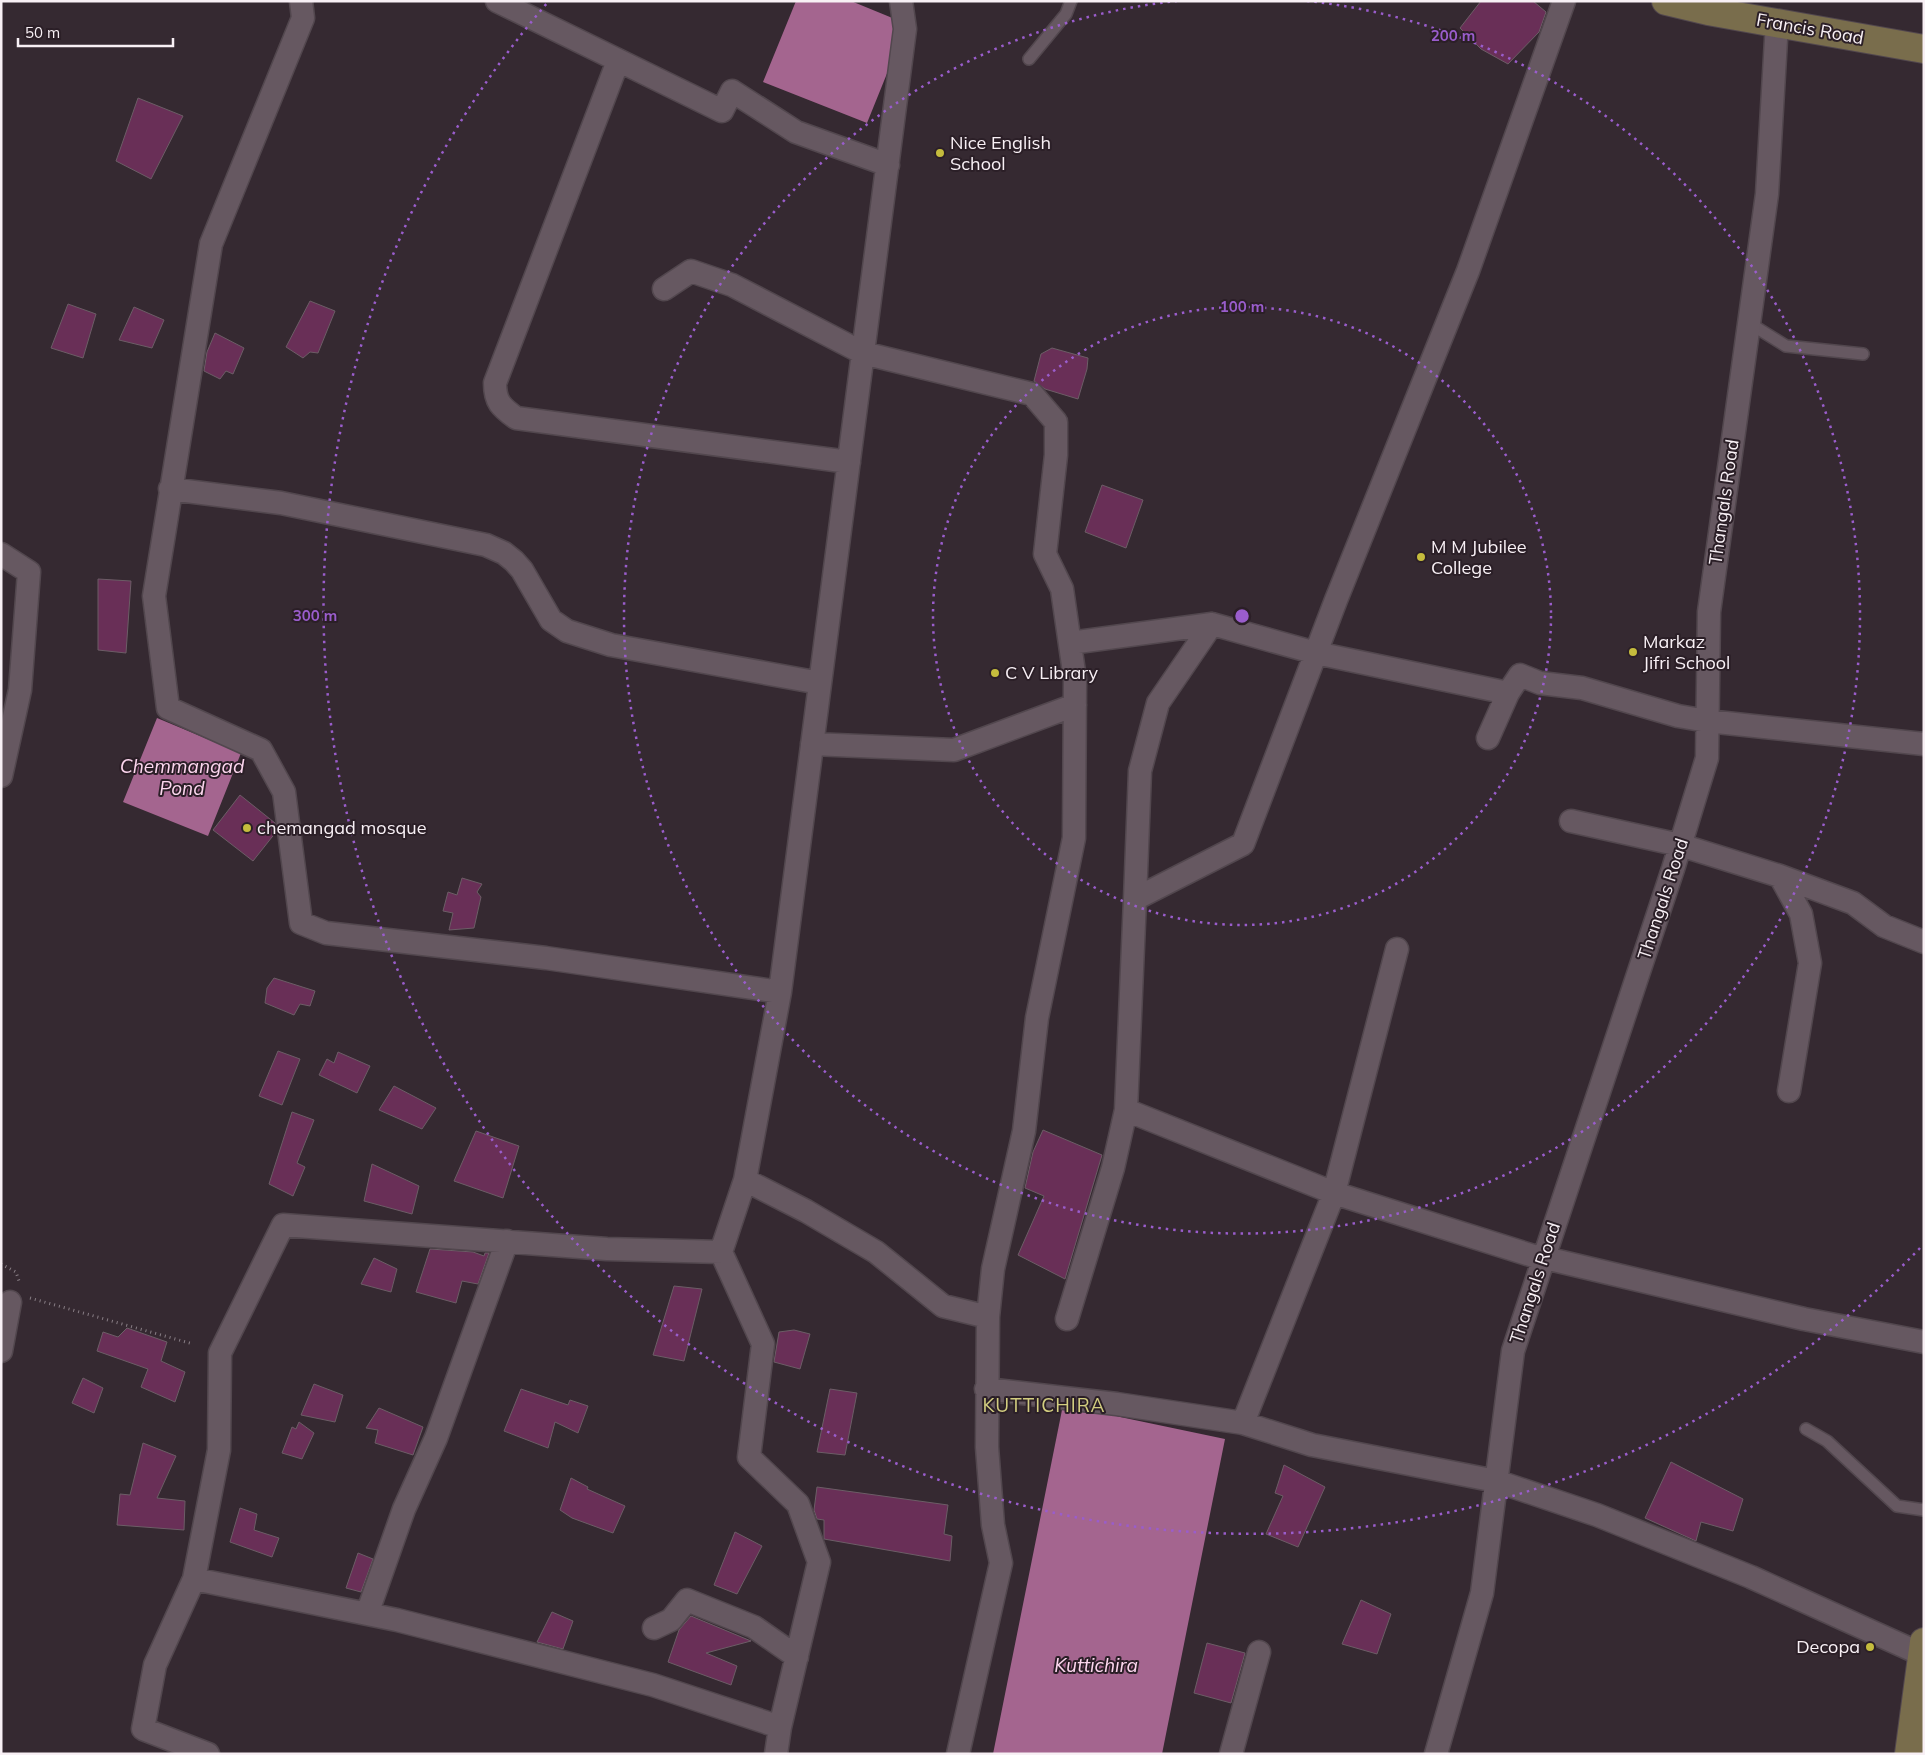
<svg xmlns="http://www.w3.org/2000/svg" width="1925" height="1755" font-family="Mulish,sans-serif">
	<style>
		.water { fill: #a4658f }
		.building { fill: #692f57; stroke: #6c5d66 }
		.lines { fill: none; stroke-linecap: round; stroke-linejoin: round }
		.lane-casing { stroke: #52474e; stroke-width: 14 }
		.street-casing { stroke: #52474e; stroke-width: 25 }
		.secondary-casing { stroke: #52474e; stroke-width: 30 }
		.path { stroke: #887e85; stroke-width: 3; stroke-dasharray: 1 4; stroke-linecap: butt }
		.lane { stroke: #665861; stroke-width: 11 }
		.street { stroke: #665861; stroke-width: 22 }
		.secondary { stroke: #796d4c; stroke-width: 28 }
		.ring { fill: none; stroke: #9a5dcc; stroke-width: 2.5; stroke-dasharray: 2.5 5 }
		.poi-dot { fill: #c5bc3d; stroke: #2b1f27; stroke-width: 2 }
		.labels { text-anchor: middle; stroke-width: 4; stroke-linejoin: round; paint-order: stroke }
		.street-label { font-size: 18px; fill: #f8f0f5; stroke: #2b1f27 }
		.poi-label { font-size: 18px; fill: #f8f0f5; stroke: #2b1f27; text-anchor: start }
		.water-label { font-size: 19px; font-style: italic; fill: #fdd7ef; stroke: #2b1f27 }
		.neighbourhood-label { font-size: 19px; letter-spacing: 1px; fill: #d3ce80; stroke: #2b1f27 }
		.centre { fill: #9a5dcc; stroke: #2b1f27; stroke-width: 2.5 }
		.ring-label { font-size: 15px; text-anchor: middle; font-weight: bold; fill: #9a5dcc; stroke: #2b1f27; stroke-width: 4; stroke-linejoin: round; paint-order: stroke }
	</style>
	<rect width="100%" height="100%" fill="#352931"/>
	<path class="water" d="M796 1H851L907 24 867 123 763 82Z
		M157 718 241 753 208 836 123 802Z
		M1063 1405 1225 1439 1162 1754H993Z"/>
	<path class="building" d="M1481 1H1533L1546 12 1539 32 1508 64 1481 49 1460 28Z
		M138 98 183 116 151 179 116 161Z
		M310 301 335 311 318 353 310 352 303 358 286 347Z
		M68 304 96 314 83 358 51 348Z
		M134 307 164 320 152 348 119 340Z
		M215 333 244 348 233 374 226 371 220 379 204 371 207 352Z
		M1052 348 1088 358 1087 369 1078 399 1045 389 1034 381 1041 354Z
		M1102 485 1143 500 1126 548 1085 532Z
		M98 579 131 581 126 653 98 650Z
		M240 795 275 823 276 832 253 861 213 830Z
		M462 878 482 884 477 892 481 897 474 928 449 930 453 913 443 911 448 892 457 895Z
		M274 978 315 991 310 1006 300 1004 294 1015 265 1003 267 988Z
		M278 1051 300 1059 282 1105 259 1096Z
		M338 1052 370 1066 357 1093 319 1075 327 1059 334 1063Z
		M394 1086 436 1108 422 1129 379 1110Z
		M292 1112 314 1120 297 1163 305 1167 293 1196 269 1184Z
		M1043 1130 1102 1155 1065 1279 1018 1255 1044 1196 1025 1188 1033 1152Z
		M476 1131 519 1146 503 1198 454 1181Z
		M372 1164 419 1186 412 1214 364 1201Z
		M430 1249 473 1252 484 1256 485 1253H489L478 1284 462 1281 456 1303 416 1292Z
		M374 1258 397 1269 391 1292 361 1284Z
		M674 1286 702 1289 684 1361 653 1355Z
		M127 1328 167 1342 161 1361 185 1372 175 1402 141 1387 148 1369 97 1351 103 1332 118 1337Z
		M794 1330 810 1334 800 1369 774 1362 779 1332Z
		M83 1378 103 1388 94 1413 72 1403Z
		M314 1384 343 1395 335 1422 301 1415Z
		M521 1389 568 1405 570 1400 588 1406 578 1433 555 1422 548 1448 504 1431Z
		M830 1389 857 1393 845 1455 817 1452Z
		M379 1408 423 1427 413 1455 375 1443 378 1430 366 1428Z
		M299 1422 314 1433 302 1459 282 1453 292 1427 296 1429Z
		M143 1443 176 1456 157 1498 185 1501 184 1530 117 1525 120 1494 130 1495Z
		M1671 1462 1743 1499 1733 1531 1701 1522 1696 1541 1645 1518Z
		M1284 1465 1325 1487 1298 1547 1266 1534 1283 1496 1275 1493Z
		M571 1478 588 1487 587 1489 625 1506 613 1533 572 1518 560 1510Z
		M817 1487 948 1505 944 1534 952 1536 950 1561 824 1539V1520L817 1519 814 1510Z
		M240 1508 257 1514 254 1530 279 1538 272 1557 230 1542Z
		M735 1532 762 1546 737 1594 714 1585Z
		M358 1553 373 1559 361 1592 346 1588Z
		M1361 1600 1391 1614 1377 1654 1342 1644Z
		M552 1612 573 1621 563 1649 537 1642Z
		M691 1616 751 1641 706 1653 737 1666 731 1685 668 1662 679 1630Z
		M1207 1643 1245 1653 1231 1703 1194 1693Z"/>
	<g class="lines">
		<g class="lane-casing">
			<path id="lane" d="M1029 59 1066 14 1071 1
				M1749 323 1786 346 1863 354
				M1806 1429 1827 1441 1897 1506 1924 1510"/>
		</g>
		<g class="street-casing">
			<path id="street" d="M301 1 303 18 211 244 154 596 168 708 261 750 284 792 301 923 326 933 546 958 780 992
				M497 1 722 111 732 91 796 132 888 165
				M618 61 495 383C495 402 501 407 516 418L849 462
				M664 289 691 271 732 285 863 353 1032 394 1056 422V455L1045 554 1062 589 1075 679 1074 838 1037 1018 1024 1131 993 1269 988 1317 987 1447 993 1525 1001 1563 958 1754
				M170 489 281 503 486 545 504 553 514 561 522 570 551 620 567 631 611 645 820 683
				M1 554 29 572 20 690 1 776
				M1070 643 1212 624 1316 653 1508 693
				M1488 738 1508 693 1520 675 1540 683 1582 688 1678 716 1707 721 1924 744
				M812 744 954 750 1075 705
				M1571 821 1680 845 1780 876 1801 914 1810 963 1789 1091
				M1780 876 1853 903 1884 926 1924 942
				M1135 899 1140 771 1158 703 1212 624
				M1397 949 1334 1193 1543 1259 1545 1258 1804 1319 1924 1342
				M745 1180 806 1211 876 1252 943 1306 988 1317
				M1067 1319 1113 1168 1126 1110
				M1 1351 10 1302
				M986 1389 1117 1404 1243 1423 1312 1445 1496 1481 1597 1515 1751 1577 1921 1654
				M1243 1423 1334 1193 1126 1110 1135 899 1243 844 1336 600 1468 271 1564 1
				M194 1579 397 1620 653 1685 780 1727
				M367 1614 404 1509 436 1438 507 1241
				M654 1628 671 1620 687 1600 754 1627 797 1657
				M208 1754 143 1729 155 1665 194 1579 219 1450 220 1353 283 1225 607 1249 721 1252
				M776 1754 780 1727 819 1562 798 1504 749 1457 763 1344 721 1252 745 1180 780 992 905 29 901 1
				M1231 1754 1259 1652
				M1436 1754 1482 1593 1513 1351 1673 869 1707 758 1709 612 1767 194 1777 22"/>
		</g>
		<g class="secondary-casing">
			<path id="secondary" d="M1666 1 1708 11 1924 49
				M1909 1754 1924 1642"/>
		</g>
		<path class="path" d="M1 1264 16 1272 20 1284
			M30 1298 193 1344"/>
		<use href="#lane" class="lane"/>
		<use href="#street" class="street"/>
		<use href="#secondary" class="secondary"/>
	</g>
	<g class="ring">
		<circle cx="1242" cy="616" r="309"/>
		<path d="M1307 1A618 618 0 1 1 1177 1"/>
		<path d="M1920 1248A927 927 0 0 1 548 2"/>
	</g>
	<g class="poi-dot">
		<circle cx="940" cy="153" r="5"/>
		<circle cx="1421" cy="557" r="5"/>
		<circle cx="1633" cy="652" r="5"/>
		<circle cx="995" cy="673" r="5"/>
		<circle cx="247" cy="828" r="5"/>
		<circle cx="1870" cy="1647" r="5"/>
	</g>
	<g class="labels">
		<g class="street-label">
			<text transform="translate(1810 29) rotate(10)" y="6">Francis Road</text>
			<text transform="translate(1724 502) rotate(-82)" y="6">Thangals Road</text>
			<text transform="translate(1663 899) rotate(-72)" y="6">Thangals Road</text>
			<text transform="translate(1535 1283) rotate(-72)" y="6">Thangals Road</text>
		</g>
		<g class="poi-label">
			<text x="950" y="149">Nice English<tspan x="950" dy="21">School</tspan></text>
			<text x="1431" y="553">M M Jubilee<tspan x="1431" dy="21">College</tspan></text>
			<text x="1643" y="648">Markaz<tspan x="1643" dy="21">Jifri School</tspan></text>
			<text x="1005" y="679">C V Library</text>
			<text x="257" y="834">chemangad mosque</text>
			<text x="1860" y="1653" text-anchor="end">Decopa</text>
		</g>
		<g class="water-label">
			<text x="182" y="773">Chemmangad<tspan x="182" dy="22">Pond</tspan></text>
			<text x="1096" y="1672">Kuttichira</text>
		</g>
		<g class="neighbourhood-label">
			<text x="1044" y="1412">KUTTICHIRA</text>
		</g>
	</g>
	<circle cx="1242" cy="616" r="8" class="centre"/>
	<g class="ring-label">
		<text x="1453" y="41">200 m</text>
		<text x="1242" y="312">100 m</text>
		<text x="315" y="621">300 m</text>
	</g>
	<rect width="1925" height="1755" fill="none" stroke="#f8f0f5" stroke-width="5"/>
	<path d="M18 38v8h155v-8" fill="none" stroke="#f8f0f5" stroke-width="2.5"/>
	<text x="25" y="38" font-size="15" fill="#f8f0f5" stroke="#2b1f27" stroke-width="4" paint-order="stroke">50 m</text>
</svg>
